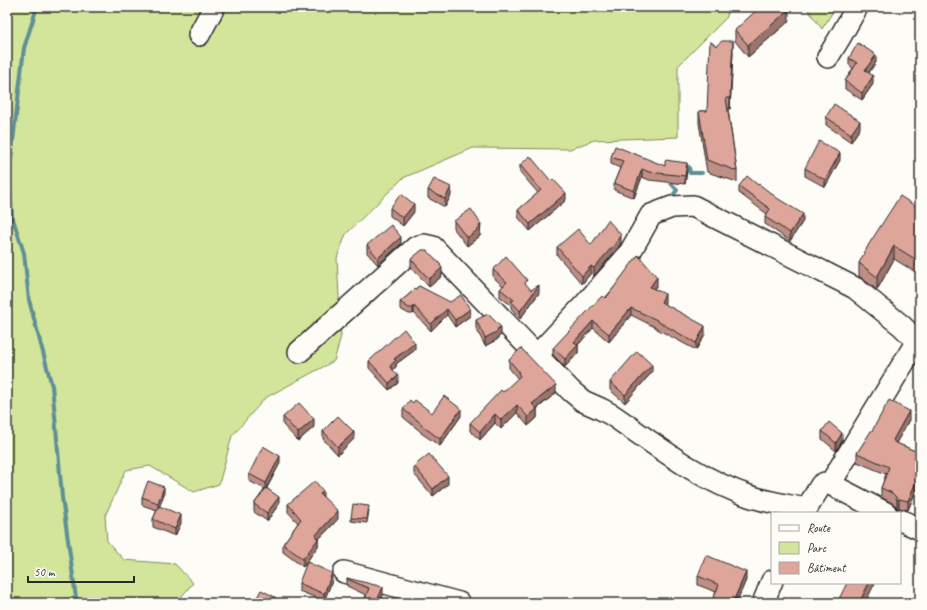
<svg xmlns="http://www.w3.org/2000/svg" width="927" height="610" font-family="Caveat,sans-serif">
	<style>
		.green { fill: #d3e59a; stroke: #7f8862 }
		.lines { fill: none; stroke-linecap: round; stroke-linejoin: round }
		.stream { stroke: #5f8f96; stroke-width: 4 }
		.minor-casing { stroke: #2b2b2b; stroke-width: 24 }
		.minor { stroke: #fdfcf7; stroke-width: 21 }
		.wall { fill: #bf8e84; stroke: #2b2b2b }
		.shaded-wall { fill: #9b746c; stroke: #2b2b2b }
		.building { fill: #dea59a; stroke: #2b2b2b }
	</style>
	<rect width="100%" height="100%" fill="#fdfcf7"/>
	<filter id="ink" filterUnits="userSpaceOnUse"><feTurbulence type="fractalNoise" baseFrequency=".025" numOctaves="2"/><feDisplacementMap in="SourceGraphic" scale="8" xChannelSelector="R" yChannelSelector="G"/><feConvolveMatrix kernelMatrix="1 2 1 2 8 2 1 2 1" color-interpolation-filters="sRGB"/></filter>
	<g filter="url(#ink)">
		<path class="green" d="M7 7H728L727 17 678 66V137L594 140 570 149 473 148 403 178 346 234 337 258 341 336 334 361 265 398 232 436 219 484 194 492 150 466 126 470 105 516 107 541 124 560 175 564 193 583 176 603H7Z
			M806 7H836L822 29Z"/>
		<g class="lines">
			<path class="stream" d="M37 7 24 48 9 175 12 216 24 253 29 300 52 386 55 416 62 497 76 598 78 603
				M683 167H689L690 173H702
				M668 180 677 190 671 198 672 200"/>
			<g class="minor-casing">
				<path id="minor" d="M199 35 214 7
					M828 57 839 39 857 7
					M299 352 416 247 424 245 433 247 571 391 583 401 601 409 612 415C656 445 698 479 749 496 767 502 786 505 806 509
					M537 355 586 303 629 254 651 215 672 207 693 206 855 288 902 326 920 344
					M830 484 917 341
					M804 513 821 485 825 483 830 484 886 513
					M900 520 920 529
					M344 572 459 603
					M763 603 772 581"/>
			</g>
			<use href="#minor" class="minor"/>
		</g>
		<path class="wall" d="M789 21 748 57 735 41V30Z
			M716 46 733 52 730 109H728L737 171V182L707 172 699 123V111H707Z
			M849 58 876 62 869 73 873 84 862 100 845 89V81L853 68 849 65Z
			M826 117 860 128 851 142 826 125Z
			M611 157 687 171 685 184 649 180 642 177 634 198 614 190V183L620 168 611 164Z
			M840 160 825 187 805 176V168Z
			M520 165 566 200 530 231 518 217V210L538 193 520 172Z
			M758 185 803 221 790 241 765 224V217L767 214 739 193V186Z
			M428 190 451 195 445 207 428 198Z
			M390 208 414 212 403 226 390 216Z
			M920 209V275L894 259 877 290 859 276V263Z
			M454 221 481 231 480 232V236L467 246 454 229Z
			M621 243 619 247 594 276 591 273 582 284 557 255V247Z
			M401 244 378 265 367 253V245Z
			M411 259 440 266 442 276 429 287 411 267Z
			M493 270 527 286 531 290 539 293 520 319 511 308V305L500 297V289L503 286 493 277Z
			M657 285 654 289 665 302 664 304 705 334 696 350 657 329V328L631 315 609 342 593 328 578 345V353L565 367 553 355V348L606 298Z
			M419 286 470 316 455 327 447 315 431 331 414 313 413 314H409L400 309V302Z
			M476 320 501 335 498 337V339L485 346 476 328Z
			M415 350 396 364V367L393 370 398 383 389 390 369 368V361Z
			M509 360 556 393 537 409V418L528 426 517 413 501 429 495 423 480 440 470 431V423L518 379 509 368Z
			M652 372 625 403 610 390V382Z
			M413 403 432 413 461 416 440 446 421 433V432L403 417V409Z
			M283 417 314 427 298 441 283 425Z
			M909 420 896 443 920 453V481L908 510 899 508 897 509 896 506 892 503 881 497V488L886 474 857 462V453L872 431Z
			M323 431 354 439 338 455 323 439Z
			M822 431 842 441 836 451 822 439Z
			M280 463 267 488 279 504 267 521 254 512V504L265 489 249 481V474Z
			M414 466 448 484 433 496 414 474Z
			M164 494 159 506 181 523 175 536 153 527V519L157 510 142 505V497Z
			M323 497 338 519 318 540V546L303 567 283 552V544L298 523 288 512V504Z
			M369 510 367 523 351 521V518Z
			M698 576 746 580 736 603H711L716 592 698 585Z
			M347 578 383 595 380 603H365V599L366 595 347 586Z
			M332 581 324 601 299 591V583Z"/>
		<path class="shaded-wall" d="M789 10V21L748 57V45Z
			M733 41V52L730 109V98Z
			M876 55V62L865 78V70Z
			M873 76V84L862 100V93Z
			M860 121V128L851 142V134Z
			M840 153V160L825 187V180Z
			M687 163V171L685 184V176Z
			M642 169V177L634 198V191Z
			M451 187V195L445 207V199Z
			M566 193V200L530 231V224Z
			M414 204V212L403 226V218Z
			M803 214V221L790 241V233Z
			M481 224 480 236 467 246V238Z
			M621 235V243L619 247 594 276V268Z
			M401 237V244L378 265V258Z
			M894 246V259L877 290V277Z
			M440 264V269L442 268V276L429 287V279Z
			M591 266V273L582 284V276Z
			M657 277V285L650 294V287Z
			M539 285V293L520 319V311Z
			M665 294V302L661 310V302Z
			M414 306V313L413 314V308Z
			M631 308V315L609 342V334Z
			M447 309V315L431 331V324Z
			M470 309V316L455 327V320Z
			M593 321V328L574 349 578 345V353L565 367V359L574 342Z
			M705 326V334L696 350V343Z
			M501 327V335L498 337V339L485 346V338Z
			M415 343V350L396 364V367L390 373V366L394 359Z
			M652 365V372L625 403V395Z
			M398 376V383L389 390V383Z
			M556 385V393L532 412V404Z
			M517 405V413L501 429V420Z
			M461 409V416L440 446V439Z
			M537 409V418L528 426V417Z
			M909 411V420L894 447 893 440Z
			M495 414V423L480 440V432Z
			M314 419V427L298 441V433Z
			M354 432V439L338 455V447Z
			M842 433V441L836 451V443Z
			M280 456V463L266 489V483Z
			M920 472V481L908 510V501Z
			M448 476V484L433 496V489Z
			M164 487V494L158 511V503Z
			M323 491V498L320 494Z
			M279 497V504L267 521V513Z
			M899 499V508L897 509V500Z
			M338 511V519L318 540V546L303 567V559L315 536Z
			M181 515V523L175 536V529Z
			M746 572V580L736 603H733Z
			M332 573V581L324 601V594Z
			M869 583H875L865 603H859Z
			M383 587V595L380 603H376Z
			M275 597V603H271Z"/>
		<path class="building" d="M760 7H787L789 10 748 45 735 30Z
			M710 41 716 46 722 41H733L730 98H726L737 171 707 160 699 111H707Z
			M858 43 876 55 865 70 873 76 862 93 845 81 857 63 849 58Z
			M834 104 860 121 851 134 826 117Z
			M819 141 840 153 825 180 805 168Z
			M615 146 665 166V160L687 163 685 176 649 172 642 169 634 191 614 183 623 161 611 157Z
			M530 156 551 181 553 179 566 193 530 224 518 210 541 190 520 165Z
			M747 176 758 185 759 184 777 198 803 214 790 233 765 217 770 209 739 186Z
			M434 179 451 187 445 199 428 190Z
			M401 194 414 204 403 218 390 208Z
			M900 196 920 209V262L894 246 877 277 859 263 869 244Z
			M471 209 481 224 479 226 480 228 467 238 454 221Z
			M608 220 621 235 619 239 594 268 591 266 582 276 557 247 578 229 591 245Z
			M391 225 401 237 378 258 367 245Z
			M422 250H427L440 264V265L442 268 429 279 411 259Z
			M638 255 657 277 650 287 665 294 661 302 705 326 696 343 657 321V320L631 308 609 334 593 321 574 342 578 345 565 359 553 348 602 296 606 298Z
			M506 256 527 280 525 283 531 290 539 285 520 311 511 301 514 300 500 289 507 282 493 270Z
			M419 286 450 302 461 295 470 309 455 320 447 309 431 324 414 306 413 308H409L400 302Z
			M488 314 501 327 497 329 498 331 485 338 476 320Z
			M404 329 415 343 394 359 396 360 390 366 398 376 389 383 369 361 394 338Z
			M521 348 556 385 532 404 537 409 528 417 517 405 501 420 495 414 480 432 470 423 501 390 503 392 520 376 518 373 519 372 509 360Z
			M637 351 652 365 625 395 610 382Z
			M444 396 461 409 440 439 421 425 422 424 403 409 410 400 413 403 415 400 432 413Z
			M889 400 909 411 893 440 894 441V442L920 453V472L908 501 899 499 897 500 896 497 892 493 881 488 889 467 857 453 871 431H872Z
			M299 403 314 419 298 433 283 417Z
			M338 416 354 432 338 447 323 431Z
			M829 422 842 433 836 443 822 431Z
			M263 446 280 456 266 483 249 474Z
			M429 454 448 476 433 489 414 466Z
			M148 481 164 487 158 503 142 497Z
			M315 481 323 491 320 494 338 511 315 536 318 539 303 559 283 544 301 519 288 504Z
			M266 488 279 497 267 513 254 504Z
			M353 504 369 506 367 519 351 518Z
			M159 506 181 515 175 529 153 519Z
			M706 555 746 572 733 602 735 603H711L719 585 698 576Z
			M307 562 332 573 324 594 299 583Z
			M347 578 383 587 376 603H374L365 599 369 588 347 579Z
			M847 583H869L859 603H837Z
			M261 590 275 597 271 603H254Z
			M645 600 654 603H644Z
			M615 601 620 603H614Z"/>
	</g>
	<rect width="927" height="610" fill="none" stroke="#fdfcf7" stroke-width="24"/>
	<rect x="12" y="12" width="903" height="586" fill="none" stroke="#2b2b2b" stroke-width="1.5" filter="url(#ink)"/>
	<rect x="771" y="512" width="130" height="72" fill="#fdfcf7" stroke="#a9a8a5"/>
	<rect x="779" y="525" width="20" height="6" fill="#fdfcf7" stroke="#a9a8a5"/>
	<text x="807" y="532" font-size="12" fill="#2b2b2b">Route</text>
	<rect x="779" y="542" width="20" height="12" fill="#d3e59a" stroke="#a9a8a5"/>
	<text x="807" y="552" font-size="12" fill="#2b2b2b">Parc</text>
	<rect x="779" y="562" width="20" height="12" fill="#dea59a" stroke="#a9a8a5"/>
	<text x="807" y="572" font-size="12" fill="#2b2b2b">Bâtiment</text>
	<path d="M28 576v6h106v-6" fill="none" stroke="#2b2b2b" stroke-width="2"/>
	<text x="34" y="576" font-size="12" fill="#2b2b2b" stroke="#fdfcf7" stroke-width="3" paint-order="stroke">50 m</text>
</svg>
